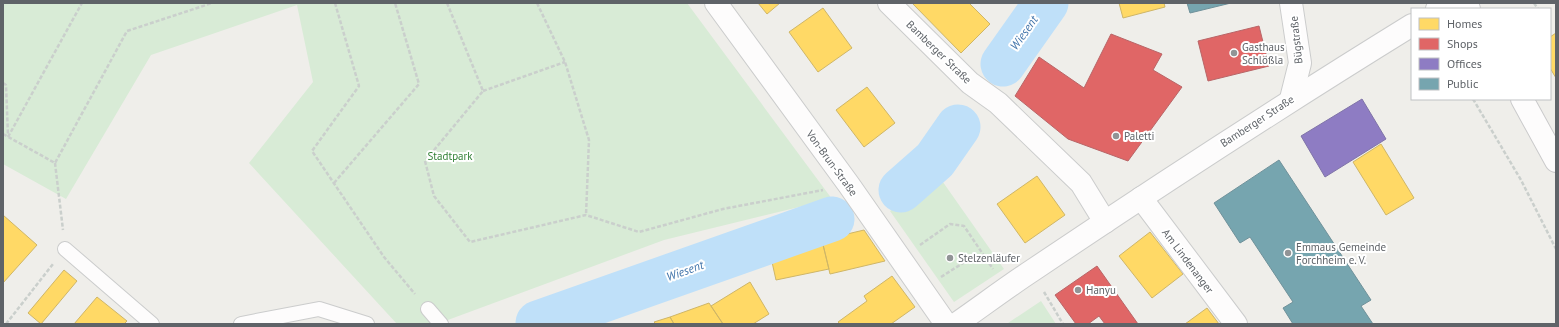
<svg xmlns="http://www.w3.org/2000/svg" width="1559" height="327" font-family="'PT Sans',sans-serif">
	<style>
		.green { fill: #d8ebd6 }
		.homes { fill: #ffd966; stroke: #cfb667 }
		.shops { fill: #e06666; stroke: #b96567 }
		.offices { fill: #8e7cc3; stroke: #8074a8 }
		.public { fill: #76a5af; stroke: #6f919a }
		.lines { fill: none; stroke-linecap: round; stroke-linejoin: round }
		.river { stroke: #bfe0f9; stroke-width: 45 }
		.service-casing { stroke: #cbcccc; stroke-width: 16 }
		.minor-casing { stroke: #cbcccc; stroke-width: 24 }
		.tertiary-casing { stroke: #cbcccc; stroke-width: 24 }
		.secondary-casing { stroke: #cacacb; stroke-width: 24 }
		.path { stroke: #cacfcc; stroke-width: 2.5; stroke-dasharray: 4 2; stroke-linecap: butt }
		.service { stroke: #fdfcfc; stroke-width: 14 }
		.minor { stroke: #fdfcfc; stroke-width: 22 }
		.tertiary { stroke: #fdfcfc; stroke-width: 22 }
		.secondary { stroke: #fdfcfc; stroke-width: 22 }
		.poi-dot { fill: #919496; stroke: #fff; stroke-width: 1.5 }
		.labels { text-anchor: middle; stroke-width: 4; stroke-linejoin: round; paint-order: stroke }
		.street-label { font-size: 11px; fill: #5f6368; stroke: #fff }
		.poi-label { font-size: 11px; fill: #5f6368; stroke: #fff; text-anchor: start }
		.park-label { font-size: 11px; fill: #348238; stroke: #fff }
		.water-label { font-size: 12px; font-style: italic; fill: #4174aa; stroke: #fff }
	</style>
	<rect width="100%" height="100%" fill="#efeeea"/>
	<path class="green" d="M3 3H687L832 199 664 240 437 324H397L249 163 313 82 297 5 151 55 66 199 3 164Z
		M938 175 1004 269 954 302 890 211Z
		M1041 301 1056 324 1008 323Z"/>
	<path class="homes" d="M758 3H780L767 14Z
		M912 3H969L990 24 961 53Z
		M1119 3H1164L1165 7 1123 18Z
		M823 8 852 48 818 72 789 32Z
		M1556 33V78L1550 68V37Z
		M867 87 895 123 864 147 836 110Z
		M1381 144 1414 198 1386 215 1353 162Z
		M1037 176 1065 215 1025 243 997 204Z
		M3 215 37 245 3 283Z
		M864 230 885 261 830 274 822 240Z
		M1150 232 1183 274 1152 298 1119 256Z
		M820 233 829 269 776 280 768 244Z
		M64 270 77 281 41 324 28 313Z
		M892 276 915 307 891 324H840L838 322 867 301 864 296Z
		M750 282 769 314 753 324H723L711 306Z
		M97 297 127 321 124 324H74Z
		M709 303 723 324H674L670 317Z
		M1207 308 1219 324H1185Z
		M670 317 674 324H656L654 322Z"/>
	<path class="shops" d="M1259 26 1269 66 1208 81 1198 41Z
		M1111 34 1162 54 1153 70 1182 87 1128 161 1068 139 1015 96 1039 57 1084 88Z
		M1097 266 1138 324H1105L1099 316 1088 324H1076L1055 295Z"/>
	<path class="offices" d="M1362 99 1386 139 1325 177 1301 136Z"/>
	<path class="public" d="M1187 3H1231L1190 13Z
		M1279 160 1371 300 1361 306 1373 324H1293L1283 308 1293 302 1250 237 1240 243 1214 203Z"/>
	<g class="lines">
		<path class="river" d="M1003 64 1046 3
			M901 190 935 160 958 127
			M538 323 832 219"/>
		<g class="service-casing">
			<path id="service" d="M65 249 152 324
				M428 309 441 324
				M241 324 319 309 367 324"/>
		</g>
		<g class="minor-casing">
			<path id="minor" d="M716 3 849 185 946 324
				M889 3 970 83 998 103 1081 183 1105 222
				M1291 99 1300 63 1291 3
				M1141 198 1236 324"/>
		</g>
		<g class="tertiary-casing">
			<path id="tertiary" d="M1437 9 1447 3
				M956 324C982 306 1007 287 1033 270 1158 186 1284 104 1412 25"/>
		</g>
		<g class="secondary-casing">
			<path id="secondary" d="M1466 3 1469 9
				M1522 99 1556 161"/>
		</g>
		<path class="path" d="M335 3 359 86 312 151 384 257 415 294
			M447 3 483 91 425 161 434 196 470 242 586 215 639 232 723 209 823 190
			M537 3 565 62 589 140 586 215
			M1534 3 1538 9
			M3 83 6 85 8 136
			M483 91 565 62
			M1473 99 1521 180 1556 249
			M3 134 55 163 127 31 212 3
			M8 137 82 3
			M55 163 63 230
			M334 183 419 84 395 3
			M920 245 950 224 964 226 993 269
			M941 277 974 256 988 263
			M1044 292 1063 324
			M6 324 53 264"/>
		<use href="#service" class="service"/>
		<use href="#minor" class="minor"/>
		<use href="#tertiary" class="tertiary"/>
		<use href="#secondary" class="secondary"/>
	</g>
	<g class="poi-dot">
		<circle cx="1234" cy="53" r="4"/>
		<circle cx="1116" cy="136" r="4"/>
		<circle cx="1288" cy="253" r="4"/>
		<circle cx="950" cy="258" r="4"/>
		<circle cx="1078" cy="290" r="4"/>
	</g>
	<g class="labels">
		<g class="street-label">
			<text transform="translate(1296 40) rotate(-96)" y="4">Bügstraße</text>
			<text transform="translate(939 52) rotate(44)" y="4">Bamberger Straße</text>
			<text transform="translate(1257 121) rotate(-33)" y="4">Bamberger Straße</text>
			<text transform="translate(832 163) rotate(54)" y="4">Von-Brun-Straße</text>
			<text transform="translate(1188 261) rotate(53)" y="4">Am Lindenanger</text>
		</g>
		<g class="poi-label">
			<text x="1242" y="51">Gasthaus<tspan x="1242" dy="13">Schlößla</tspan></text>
			<text x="1124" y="140">Paletti</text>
			<text x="1296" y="251">Emmaus Gemeinde<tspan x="1296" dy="13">Forchheim e. V.</tspan></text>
			<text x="958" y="262">Stelzenläufer</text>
			<text x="1086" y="294">Hanyu</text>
		</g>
		<g class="park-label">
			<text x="450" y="160">Stadtpark</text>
		</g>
		<g class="water-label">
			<text transform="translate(1024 33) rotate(-55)" y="4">Wiesent</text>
			<text transform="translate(685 271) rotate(-20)" y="4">Wiesent</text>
		</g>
	</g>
	<rect width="1559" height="327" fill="none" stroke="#5f6368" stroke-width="8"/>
	<rect x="1411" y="8" width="140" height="92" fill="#ffffff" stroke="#bfc1c3"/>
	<rect x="1419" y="18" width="20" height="12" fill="#ffd966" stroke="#bfc1c3"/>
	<text x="1447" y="28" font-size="12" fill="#5f6368">Homes</text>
	<rect x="1419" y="38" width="20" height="12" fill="#e06666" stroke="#bfc1c3"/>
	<text x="1447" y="48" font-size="12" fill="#5f6368">Shops</text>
	<rect x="1419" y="58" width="20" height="12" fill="#8e7cc3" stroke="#bfc1c3"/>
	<text x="1447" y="68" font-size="12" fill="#5f6368">Offices</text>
	<rect x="1419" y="78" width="20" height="12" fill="#76a5af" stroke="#bfc1c3"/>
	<text x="1447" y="88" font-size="12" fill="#5f6368">Public</text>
</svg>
